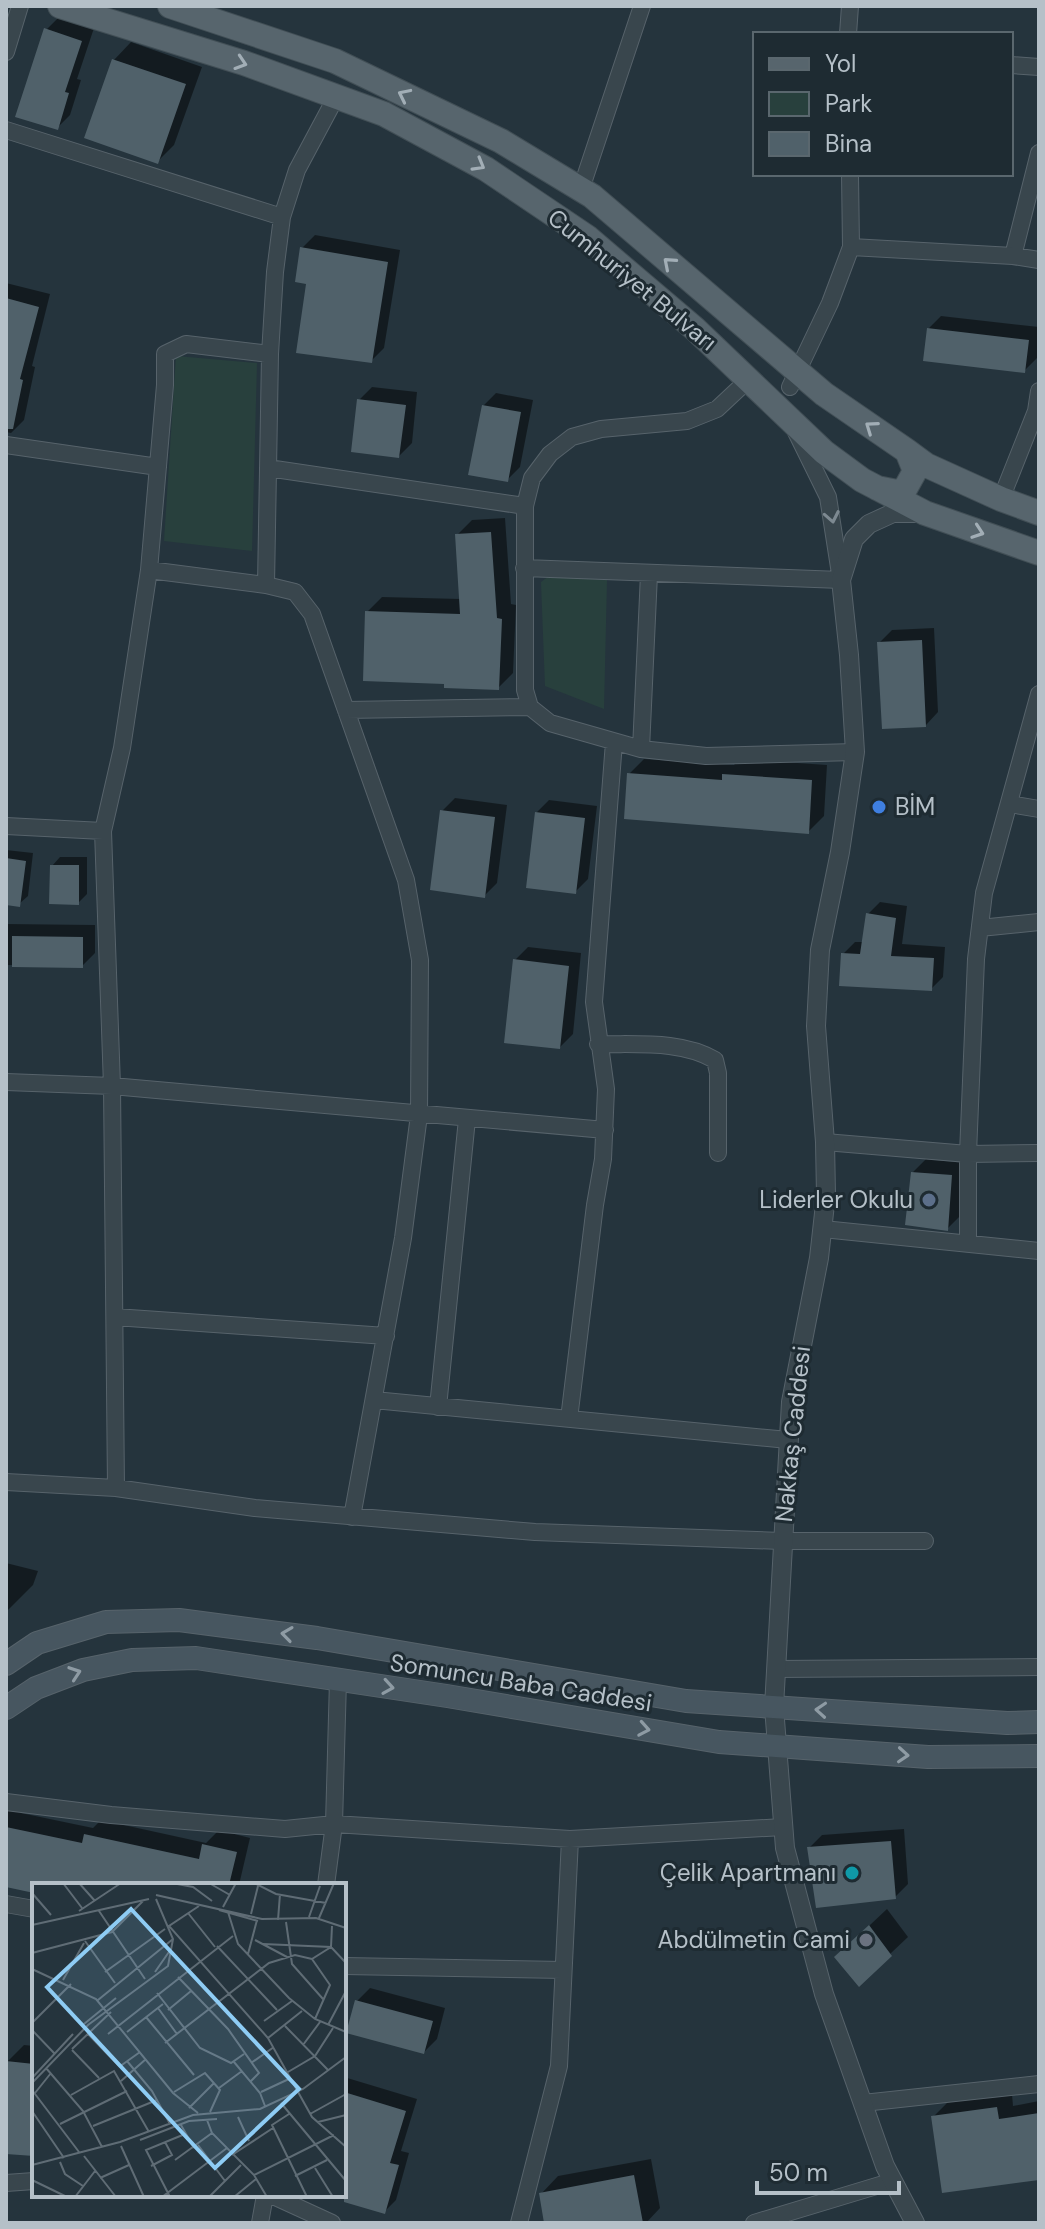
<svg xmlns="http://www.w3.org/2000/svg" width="1045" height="2229" font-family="'DM Sans',sans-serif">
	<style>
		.green { fill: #28403d }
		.shadow { fill: #0007 }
		.building { fill: #50616a }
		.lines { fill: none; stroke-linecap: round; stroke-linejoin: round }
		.minor-casing { stroke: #57636b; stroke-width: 18 }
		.tertiary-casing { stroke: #57636b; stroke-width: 20 }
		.secondary-casing { stroke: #57636b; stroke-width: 24 }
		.primary-casing { stroke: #424f56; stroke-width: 26 }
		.minor { stroke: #39464d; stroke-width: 16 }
		.tertiary { stroke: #39464d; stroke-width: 18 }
		.secondary { stroke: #475660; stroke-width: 22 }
		.primary { stroke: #57656d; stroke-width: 24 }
		.oneway { stroke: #a2aeb6 }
		.oneway2 { stroke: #7d8991 }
		.oneway3 { stroke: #8e9ba4 }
		.shop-dot { fill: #3f7fe0; stroke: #1e2b32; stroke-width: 3 }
		.service-dot { fill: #5c6f8a; stroke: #1e2b32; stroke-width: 3 }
		.culture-dot { fill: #0f9aa8; stroke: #1e2b32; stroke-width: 3 }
		.worship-dot { fill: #6b7280; stroke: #1e2b32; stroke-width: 3 }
		.labels { text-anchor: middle; stroke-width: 6; stroke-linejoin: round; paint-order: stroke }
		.street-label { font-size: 24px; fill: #b5c0c8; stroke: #1e2b32 }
		.poi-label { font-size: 24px; fill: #b5c0c8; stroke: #1e2b32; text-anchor: end }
		.inset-road { fill: none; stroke: #5f6c75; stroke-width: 2 }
		.view { fill: #8eccf4; fill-opacity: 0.15; stroke: #8eccf4; stroke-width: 4 }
		.inset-edge { fill: none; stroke: #b5c0c8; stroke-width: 4 }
	</style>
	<rect width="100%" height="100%" fill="#25343d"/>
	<path class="green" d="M176 356 257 363 252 551 164 541Z
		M549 576 607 580 604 709 545 686 541 582Z"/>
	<path class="shadow" d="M59 17 94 28 77 79 81 80 70 115 57 128 46 30Z
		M131 42 202 67 174 145 157 162 114 60Z
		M315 235 400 250 384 348 371 361 308 282 302 248Z
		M6 283 50 294 32 366 35 367 24 420 11 433 6 432Z
		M941 316 1039 327 1037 358 1024 371 928 329Z
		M372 387 417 392 412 443 399 456 359 400Z
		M496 393 533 400 520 467 507 480 483 406Z
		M505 518 511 604 516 605 513 673 498 688 367 612 382 597 461 599 457 535 472 520Z
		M934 628 938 712 926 725 879 643 892 630Z
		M644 759 734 765 739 759 827 765 824 816 808 832 629 774Z
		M455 798 507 805 497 883 484 896 442 811Z
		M549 800 597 806 588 879 575 892 536 813Z
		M6 850 33 853 28 896 19 904 6 903Z
		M60 857H87V894L78 903 52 866Z
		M880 902 907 906 902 944 945 947 943 977 931 989 843 954 855 942H864L868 914Z
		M6 924 95 925V953L82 966 6 965Z
		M528 947 581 953 573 1034 560 1047 515 960Z
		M926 1159 964 1163 960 1216 947 1229 913 1172Z
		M6 1563 38 1571 33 1585 6 1612Z
		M6 1804 22 1807 21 1813 93 1828 101 1820 206 1843 219 1830 250 1838 239 1885H34V1890L6 1885Z
		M904 1829 908 1884 895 1897 809 1848 822 1835Z
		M887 1909 908 1937 890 1954 854 1940Z
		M370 1988 445 2008 437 2039 424 2052 357 2001Z
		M24 2045 34 2046V2154L6 2152 7 2062Z
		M344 2077 417 2099 401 2151 409 2153 396 2200 384 2212 344 2193Z
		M1012 2094 1013 2106 1039 2101V2177L933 2117 948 2102Z
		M651 2159 660 2208 646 2223H546L541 2194 558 2176Z"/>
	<path class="building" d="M44 28 82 41 65 92 69 93 58 130 15 117Z
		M112 59 186 84 158 164 84 138Z
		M300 247 388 262 372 363 296 353 306 284 295 282Z
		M6 298 39 307 20 379 23 380 13 429H6Z
		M927 328 1029 340 1025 373 923 361Z
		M357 399 406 405 399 458 351 452Z
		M482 405 521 412 508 482 468 475Z
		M491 532 497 618 502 619 499 690 444 688V684L363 681 365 611 460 614 455 534Z
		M922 640 926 727 882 729 877 642Z
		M627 773 722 780V774L812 780 809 834 624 819Z
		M440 810 495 817 485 898 430 890Z
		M535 812 585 818 576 894 526 888Z
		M6 858 26 861 20 907 6 905Z
		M50 865H79V905L49 904Z
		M866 913 896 918 891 956 934 958 932 991 839 986 841 953 860 954Z
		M12 936 83 937V968L12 967Z
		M513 959 569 966 560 1049 504 1043Z
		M911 1172 952 1175 948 1231 905 1225Z
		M6 1827 82 1843 84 1834 199 1859 202 1844 237 1852 229 1885H34V1893L6 1887Z
		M891 1841 896 1899 816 1908 807 1847Z
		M869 1925 892 1956 859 1987 834 1957Z
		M355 2000 433 2021 424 2054 346 2033Z
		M6 2061 34 2064V2156L6 2154Z
		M344 2092 406 2111 390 2163 399 2165 385 2214 344 2202Z
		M997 2107 999 2119 1039 2113V2180L942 2193 931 2116Z
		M634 2175 643 2223H544L539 2193Z"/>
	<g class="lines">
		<g class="minor-casing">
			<path id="minor" d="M848 34 850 6
				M6 52 20 6
				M1011 65 1039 67
				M6 130 282 217
				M581 189 642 6
				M851 247 1013 256 1039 260
				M1013 256 1039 153
				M748 380 717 409 687 421 601 429 572 437 550 454 532 478 525 506V690L530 707 550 723 641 749 706 756 855 752
				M790 387 830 303 851 247 850 174
				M6 445 158 467
				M268 468 525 506
				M1001 499 1036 411 1039 391
				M524 568 841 580 828 497 796 432
				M149 570 266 585 295 592 312 614 406 880 420 960 419 1115 403 1238 352 1517
				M266 585 270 354 275 272 282 217 297 170 336 97
				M346 710 530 707
				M641 749 649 574
				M1010 804 1039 809
				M6 826 103 831
				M980 928 1039 922
				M598 1044C636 1045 681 1040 715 1060L718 1073V1153
				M6 1082 112 1086 605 1130
				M825 1142 968 1154 1039 1153
				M823 1229 1039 1251
				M968 1244V1154L976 959 984 893 1039 694
				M115 1317 386 1336
				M374 1400 788 1440
				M438 1407 467 1119
				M569 1419 595 1205 603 1159 606 1089 594 1002 614 742
				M6 1482 116 1488 255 1508 535 1532 781 1541H925
				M116 1488 112 1086 103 831 122 748 149 570 165 385V354L186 344 270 354
				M776 1669 1039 1667
				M6 1802 111 1815 285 1829 334 1824 570 1839 783 1827
				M326 1885 334 1824 338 1680
				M6 1904 34 1909
				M344 1966 563 1970
				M863 2103 1039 2084
				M6 2183 34 2181
				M271 2195 332 2223
				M260 2223 265 2195
				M519 2223 559 2066 570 1839
				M754 2223 893 2181"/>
		</g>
		<g class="tertiary-casing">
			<path id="tertiary" d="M915 2223 885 2166 824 1994 785 1848 774 1707 791 1402 819 1258 826 1195 825 1142 816 1026 820 950 840 852 855 752 849 655 841 580 854 539 869 524 893 513H921"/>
		</g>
		<g class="secondary-casing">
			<path id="secondary" d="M6 1664 37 1643 106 1622 179 1620 317 1638 686 1701 1007 1723 1039 1722
				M6 1708 36 1688 83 1670 132 1660 196 1658 447 1696 719 1742 928 1757 1039 1756"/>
		</g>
		<g class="primary-casing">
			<path id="primary" d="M60 6 244 63 384 114 486 169 587 237 695 329 824 452 862 480 925 513 1039 553
				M170 6 335 61 501 141 592 196 824 394 907 451 926 465 1001 499 1039 513
				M877 488 897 492 905 489 915 471 907 451"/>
		</g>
		<use href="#minor" class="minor"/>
		<use href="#tertiary" class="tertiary"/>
		<use href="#secondary" class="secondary"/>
		<use href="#primary" class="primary"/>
	</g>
	<defs><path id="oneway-chevron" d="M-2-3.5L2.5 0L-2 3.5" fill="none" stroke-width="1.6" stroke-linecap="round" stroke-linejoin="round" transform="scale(2)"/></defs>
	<g class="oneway">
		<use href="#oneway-chevron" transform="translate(241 63) rotate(18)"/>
		<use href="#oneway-chevron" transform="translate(404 95) rotate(-154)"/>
		<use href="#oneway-chevron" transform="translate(479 165) rotate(30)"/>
		<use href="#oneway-chevron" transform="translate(669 263) rotate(-139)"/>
		<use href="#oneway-chevron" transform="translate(871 427) rotate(-145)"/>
		<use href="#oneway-chevron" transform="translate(978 532) rotate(19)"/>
	</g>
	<use class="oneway2" href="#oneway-chevron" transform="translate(832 517) rotate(79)"/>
	<g class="oneway3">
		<use href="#oneway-chevron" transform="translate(287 1634) rotate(-172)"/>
		<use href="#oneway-chevron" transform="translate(75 1673) rotate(-19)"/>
		<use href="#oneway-chevron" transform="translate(388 1687) rotate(9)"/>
		<use href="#oneway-chevron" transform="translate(821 1710) rotate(-176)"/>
		<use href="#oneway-chevron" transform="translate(644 1729) rotate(10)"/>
		<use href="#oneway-chevron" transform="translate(903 1755) rotate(4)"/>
	</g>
	<circle class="shop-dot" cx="879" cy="807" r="8"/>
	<circle class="service-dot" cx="929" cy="1200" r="8"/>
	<circle class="culture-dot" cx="852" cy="1873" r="8"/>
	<circle class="worship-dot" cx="866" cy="1940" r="8"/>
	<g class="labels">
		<g class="street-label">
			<text transform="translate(632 280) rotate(39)" y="8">Cumhuriyet Bulvarı</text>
			<text transform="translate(793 1434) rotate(-84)" y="8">Nakkaş Caddesi</text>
			<text transform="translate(521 1683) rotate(9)" y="8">Somuncu Baba Caddesi</text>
		</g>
		<g class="poi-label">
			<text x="895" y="815" text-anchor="start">BİM</text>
			<text x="913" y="1208">Liderler Okulu</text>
			<text x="836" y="1881">Çelik Apartmanı</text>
			<text x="850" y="1948">Abdülmetin Cami</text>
		</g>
	</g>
	<g transform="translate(32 1883)">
		<rect width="314" height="314" fill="#25343d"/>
		<path class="inset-road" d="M31 0 50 25M47 0 63 18M140 0 161 4 180 18M177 0 198 12M222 0 244 11 294 20M0 10 19 32M124 12 230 36 284 35 314 45M167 23 137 43 236 155 280 234 314 264M191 24 204 0M187 27 226 38M47 28 89 0M67 28 113 96M196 29 206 61 257 115 283 136 314 149M156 30 183 64M219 31 226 3M277 34 288 3M287 35 302 0M246 37 248 11M254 39 260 81 291 116M0 42 117 16M223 57 255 74M53 58 83 100M231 61 299 64 314 80M185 63 245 127M0 70 80 49 111 18M216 71 225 37M0 86 64 116 141 210 166 230M73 89 133 46M123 89 139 66M146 94 196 146 227 190 219 198M31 97 52 60M125 110 168 165 199 180 212 171M66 117 141 56M126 125 145 151M136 127 159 108M114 134 162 192M283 136 298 102 280 76 299 64 300 43M232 138 260 118M0 140 39 101M52 141 84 115M296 142 314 108M253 143 296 187M0 147 22 170M95 149 131 121M56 151 88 184M76 151 201 53M236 155 270 128M133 160 237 80 263 72 280 76M271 162 288 139M40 166 79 129M40 167 67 195M95 178 120 208 138 241M202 179 228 210 233 223M219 180 242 164M87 184 108 169M14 185 51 228 70 264M256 189 283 173 301 145M0 195 41 151M89 198 114 176M0 200 56 142 136 83 141 56 124 16M187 205 210 188M0 207 47 269M142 209 173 190 188 207 178 229M229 209 259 195M3 210 19 190M39 212 82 188 117 249M249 220 314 298M157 225 182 200M0 228 32 275M257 231 240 242 275 314M278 231 314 211M206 234 217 258M175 237 180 250 222 292 235 314M286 239 314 232M28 241 95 208M149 242 162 265M61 243 125 217M108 257 157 238 185 236M166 262 193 298M89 263 112 314M200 272 241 245M52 273 84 314M143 277 180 250M28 279 33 291 51 303M0 282 88 259 161 232 228 226 271 206 314 174M119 283 140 272 133 259M283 285 301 314M222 292 302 252M263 293 295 277M68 295 97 282M0 297 35 314M43 314 63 288M130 314 195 265M138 314 114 267 153 251M177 314 209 282M202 314 224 296"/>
		<path class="view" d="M99 26 267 206 183 285 15 104Z"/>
		<rect width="314" height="314" class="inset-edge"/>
	</g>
	<rect width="1045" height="2229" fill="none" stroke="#b5c0c8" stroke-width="16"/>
	<rect x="753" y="32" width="260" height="144" fill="#1e2b32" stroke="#5a676e" stroke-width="2"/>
	<rect x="769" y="58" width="40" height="12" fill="#57656d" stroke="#5a676e" stroke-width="2"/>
	<text x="825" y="72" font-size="24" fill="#b5c0c8">Yol</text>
	<rect x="769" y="92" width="40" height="24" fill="#28403d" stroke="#5a676e" stroke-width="2"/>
	<text x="825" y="112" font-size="24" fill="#b5c0c8">Park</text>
	<rect x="769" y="132" width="40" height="24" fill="#50616a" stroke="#5a676e" stroke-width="2"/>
	<text x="825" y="152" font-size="24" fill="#b5c0c8">Bina</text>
	<path d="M757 2181v12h142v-12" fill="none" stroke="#b5c0c8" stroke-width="4"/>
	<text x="769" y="2181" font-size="24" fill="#b5c0c8" stroke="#1e2b32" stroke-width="6" paint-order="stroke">50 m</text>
</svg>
